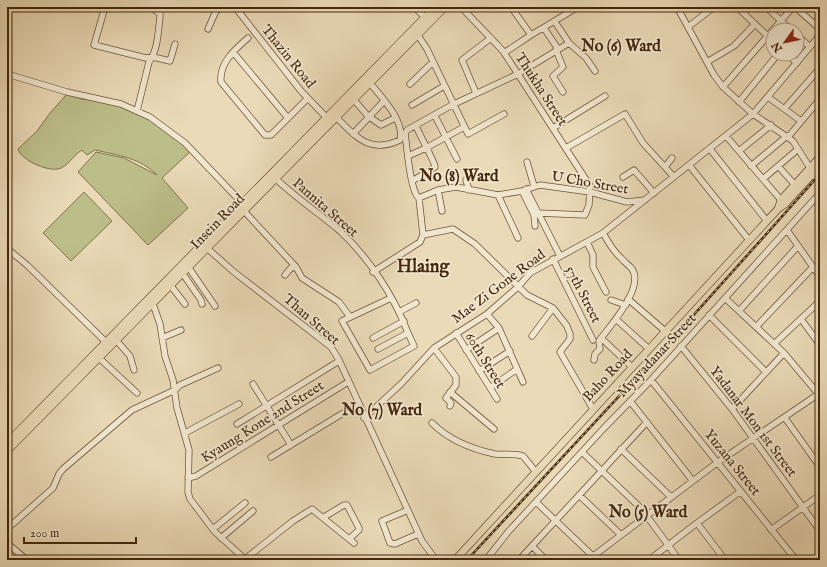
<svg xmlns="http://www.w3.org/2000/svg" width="827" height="567" font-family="'IM FELL English',serif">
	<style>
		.green { fill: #bcbe8a; stroke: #80724c }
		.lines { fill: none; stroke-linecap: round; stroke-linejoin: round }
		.minor-casing { stroke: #6e5438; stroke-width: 7 }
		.major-casing { stroke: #44270d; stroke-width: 8 }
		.minor { stroke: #f1e7d0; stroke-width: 5.5 }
		.major { stroke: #eadab7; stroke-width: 7 }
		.rail-casing { stroke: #44270d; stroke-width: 2.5 }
		.rail { stroke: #f1e7d0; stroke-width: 1; stroke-dasharray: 3; stroke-linecap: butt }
		.labels { text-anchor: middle; stroke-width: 3.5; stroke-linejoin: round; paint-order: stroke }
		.street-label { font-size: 14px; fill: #44270d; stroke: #f1e7d0 }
		.quarter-label { font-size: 16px; font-weight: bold; fill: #44270d; stroke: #f1e7d0 }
		.district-label { font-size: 18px; font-weight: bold; fill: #44270d; stroke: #f1e7d0 }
	</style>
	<rect width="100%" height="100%" fill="#eadab7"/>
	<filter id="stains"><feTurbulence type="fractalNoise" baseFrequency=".005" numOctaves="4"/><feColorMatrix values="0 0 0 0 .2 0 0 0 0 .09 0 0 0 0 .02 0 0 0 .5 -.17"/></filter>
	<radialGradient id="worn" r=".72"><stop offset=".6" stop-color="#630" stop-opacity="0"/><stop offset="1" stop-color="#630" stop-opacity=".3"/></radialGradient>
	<path class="green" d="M67 94 82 99 107 102 149 118 191 151 162 178 188 208 148 245 78 172 96 152 124 158 157 175C140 158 118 155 95 150L87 155 82 150C73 155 68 167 58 169 46 171 21 160 18 149L37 131 50 113Z
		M84 192 112 221 71 261 43 233Z"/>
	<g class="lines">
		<g class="minor-casing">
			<path id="minor" d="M105 7 94 45 146 58 153 57 170 61 175 44
				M235 7 301 91 327 118
				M414 7 427 19
				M461 7 503 51 590 186 589 205 585 215 538 213
				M511 7 531 35
				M677 7 714 75 723 87 753 114 793 141 820 184
				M737 7 773 41
				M766 7 791 30
				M795 7 820 29
				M555 22 569 43 586 58 595 71
				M688 27 714 7
				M544 28 558 49
				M208 29 215 13 220 7
				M417 34 427 49 468 134 504 114
				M797 35 810 47
				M248 38C235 49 219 63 221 82L265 135H271L308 98
				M556 50 563 67 553 76 563 92
				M233 52 288 118
				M504 53 531 35 578 7
				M787 54 797 63
				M707 62 734 46 755 24
				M7 74 67 92 121 104 150 117 185 143 242 203
				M410 84 433 62
				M723 87 793 7
				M476 93 462 60 491 38
				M768 97 801 121
				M354 100 368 116 381 125 395 118
				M739 102 778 54
				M412 105 444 86
				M785 108 820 68
				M137 111 149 62C158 50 158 32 160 17V14L151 7
				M435 116 457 159
				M337 118C357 138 370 154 400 140 405 121 382 98 370 83
				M553 128 605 96
				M353 134 384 101
				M726 136 781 200
				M788 137 820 99
				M566 148 625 114 643 143 674 177
				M710 149 767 221
				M739 151 771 125
				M408 156 426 148 464 127
				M527 162 534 186
				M689 165 749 240
				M751 166 787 136
				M778 166 795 185
				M665 167 672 158
				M273 176C294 197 318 212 340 231 369 258 394 296 408 333
				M623 177 634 170 654 193
				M763 179 798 149
				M466 180 469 190
				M412 181 435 167C435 162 419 134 416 126
				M526 189 560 256
				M438 190 442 211
				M522 191 534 215 535 226
				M498 195 518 238
				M419 198C410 192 407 146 405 134L407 130 452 105 518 74 569 43
				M419 198 438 190 456 187 498 195 522 191 540 185 590 192 627 202 645 200
				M244 211 296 267 302 278 339 302 350 317
				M787 230 820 277
				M423 235 453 229 475 244 527 295 553 308 567 326 570 334V339L560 352 593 409
				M587 242 593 255V267L606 292
				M208 249 234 272 331 347 339 360 422 541 436 560
				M7 251H10L27 265 108 344
				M553 259 593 340
				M189 268 215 306
				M373 272 420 242 423 235 419 198
				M183 274 201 300 202 304
				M285 275 291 268 296 267
				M171 286 185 304
				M725 298 784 353 820 396
				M628 299 665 331
				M611 300 626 305
				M151 301 153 304 160 324 165 356 173 380 177 408 189 450 188 492 190 499 215 532 246 560
				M739 311 798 246
				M399 312 416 303
				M487 314 499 328 523 382
				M709 315 766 372
				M801 319 820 345
				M617 320 649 349
				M756 327 813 267
				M456 333 497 399
				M532 336 553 308
				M162 338 181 330
				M373 338 404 321
				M601 338 632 367
				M116 340 130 356 134 370
				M774 344 820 301
				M681 346 732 409 820 531
				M434 348 456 377V385L446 398 451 403 450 406
				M378 349 408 333 414 346 370 370 342 321 391 298
				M466 350 499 328
				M98 357 137 393
				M594 360 595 354 600 349 599 341C609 327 645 288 632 269 629 265 624 262 621 258 613 251 608 242 603 233
				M479 371 510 351
				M651 380 796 560
				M253 384 291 445
				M490 388 517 369
				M450 392 494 429
				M630 401 693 481
				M732 409 784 353
				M364 418 401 384 434 348 487 314 518 287 530 273 603 233 753 114 820 35
				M785 418 820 467
				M432 423C449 440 471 449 495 454 504 455 514 453 523 456L536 472
				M237 424 339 361
				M185 433 239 404
				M621 449 671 497
				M582 452 647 514
				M271 457 358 404
				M188 478 196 476 348 382
				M579 495 620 534
				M536 502 597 560
				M408 510 382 521 390 543 395 544 418 534
				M646 515 679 560
				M324 517 344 505H347L359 528V530L349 539
				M7 529 53 488 59 474 63 469 132 410 175 390 180 385 218 368
				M213 529 245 503
				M771 530 820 495
				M221 538 253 511
				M7 543 27 560
				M532 546 546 560
				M245 559 293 521 312 509 354 543
				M18 560 22 556
				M486 560 508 532 604 428 651 380 820 193
				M519 560 647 422
				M588 560 718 462 820 393
				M649 560 697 523
				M725 560 697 523 741 491
				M788 560 793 557"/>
		</g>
		<g class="major-casing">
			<path id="major" d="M778 209 785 204 820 166
				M7 443 435 7
				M7 451 445 7
				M455 560 767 221 778 209 781 200 820 157"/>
		</g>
		<use href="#minor" class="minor"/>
		<use href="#major" class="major"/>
		<g class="rail-casing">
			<path id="rail" d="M467 560 674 337 820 174"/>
		</g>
		<use href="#rail" class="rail"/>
	</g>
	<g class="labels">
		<g class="street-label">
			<text transform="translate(289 56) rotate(51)" y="5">Thazin Road</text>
			<text transform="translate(542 89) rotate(57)" y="5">Thukha Street</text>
			<text transform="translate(590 182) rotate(10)" y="5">U Cho Street</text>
			<text transform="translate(326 207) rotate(41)" y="5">Pannita Street</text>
			<text transform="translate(217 221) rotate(-46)" y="5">Insein Road</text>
			<text transform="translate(498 286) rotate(-37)" y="5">Mae Zi Gone Road</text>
			<text transform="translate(584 294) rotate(63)" y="5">57th Street</text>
			<text transform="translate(312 319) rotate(41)" y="5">Than Street</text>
			<text transform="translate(656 355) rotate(-47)" y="5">Myayadanar Street</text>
			<text transform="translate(486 360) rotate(58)" y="5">60th Street</text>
			<text transform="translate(607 375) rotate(-47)" y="5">Baho Road</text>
			<text transform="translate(262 421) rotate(-32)" y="5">Kyaung Kone 2nd Street</text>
			<text transform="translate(754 421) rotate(53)" y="5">Yadanar Mon 1st Street</text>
			<text transform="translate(733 462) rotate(51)" y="5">Yuzana Street</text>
		</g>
		<g class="quarter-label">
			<text x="621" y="51">No (6) Ward</text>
			<text x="459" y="181">No (8) Ward</text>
			<text x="382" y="415">No (7) Ward</text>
			<text x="648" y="517">No (5) Ward</text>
		</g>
		<g class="district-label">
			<text x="423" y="272">Hlaing</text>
		</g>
	</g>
	<rect width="827" height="567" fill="none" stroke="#eadab7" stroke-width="24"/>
	<rect x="8" y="8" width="811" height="551" fill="none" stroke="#44270d" stroke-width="2"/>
	<rect x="12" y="12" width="803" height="543" fill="none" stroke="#44270d"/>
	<g transform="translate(785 42) rotate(237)"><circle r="19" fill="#f1e7d0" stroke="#ac9a82"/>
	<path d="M0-3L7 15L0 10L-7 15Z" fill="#8f2418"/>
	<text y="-6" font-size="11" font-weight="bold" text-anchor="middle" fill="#44270d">N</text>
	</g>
	<path d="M24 537v6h112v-6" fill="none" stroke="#44270d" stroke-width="2"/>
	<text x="30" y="537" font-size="12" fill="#44270d" stroke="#f1e7d0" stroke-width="3" paint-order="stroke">200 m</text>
	<rect width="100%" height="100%" filter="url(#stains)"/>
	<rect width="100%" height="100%" fill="url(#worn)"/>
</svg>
